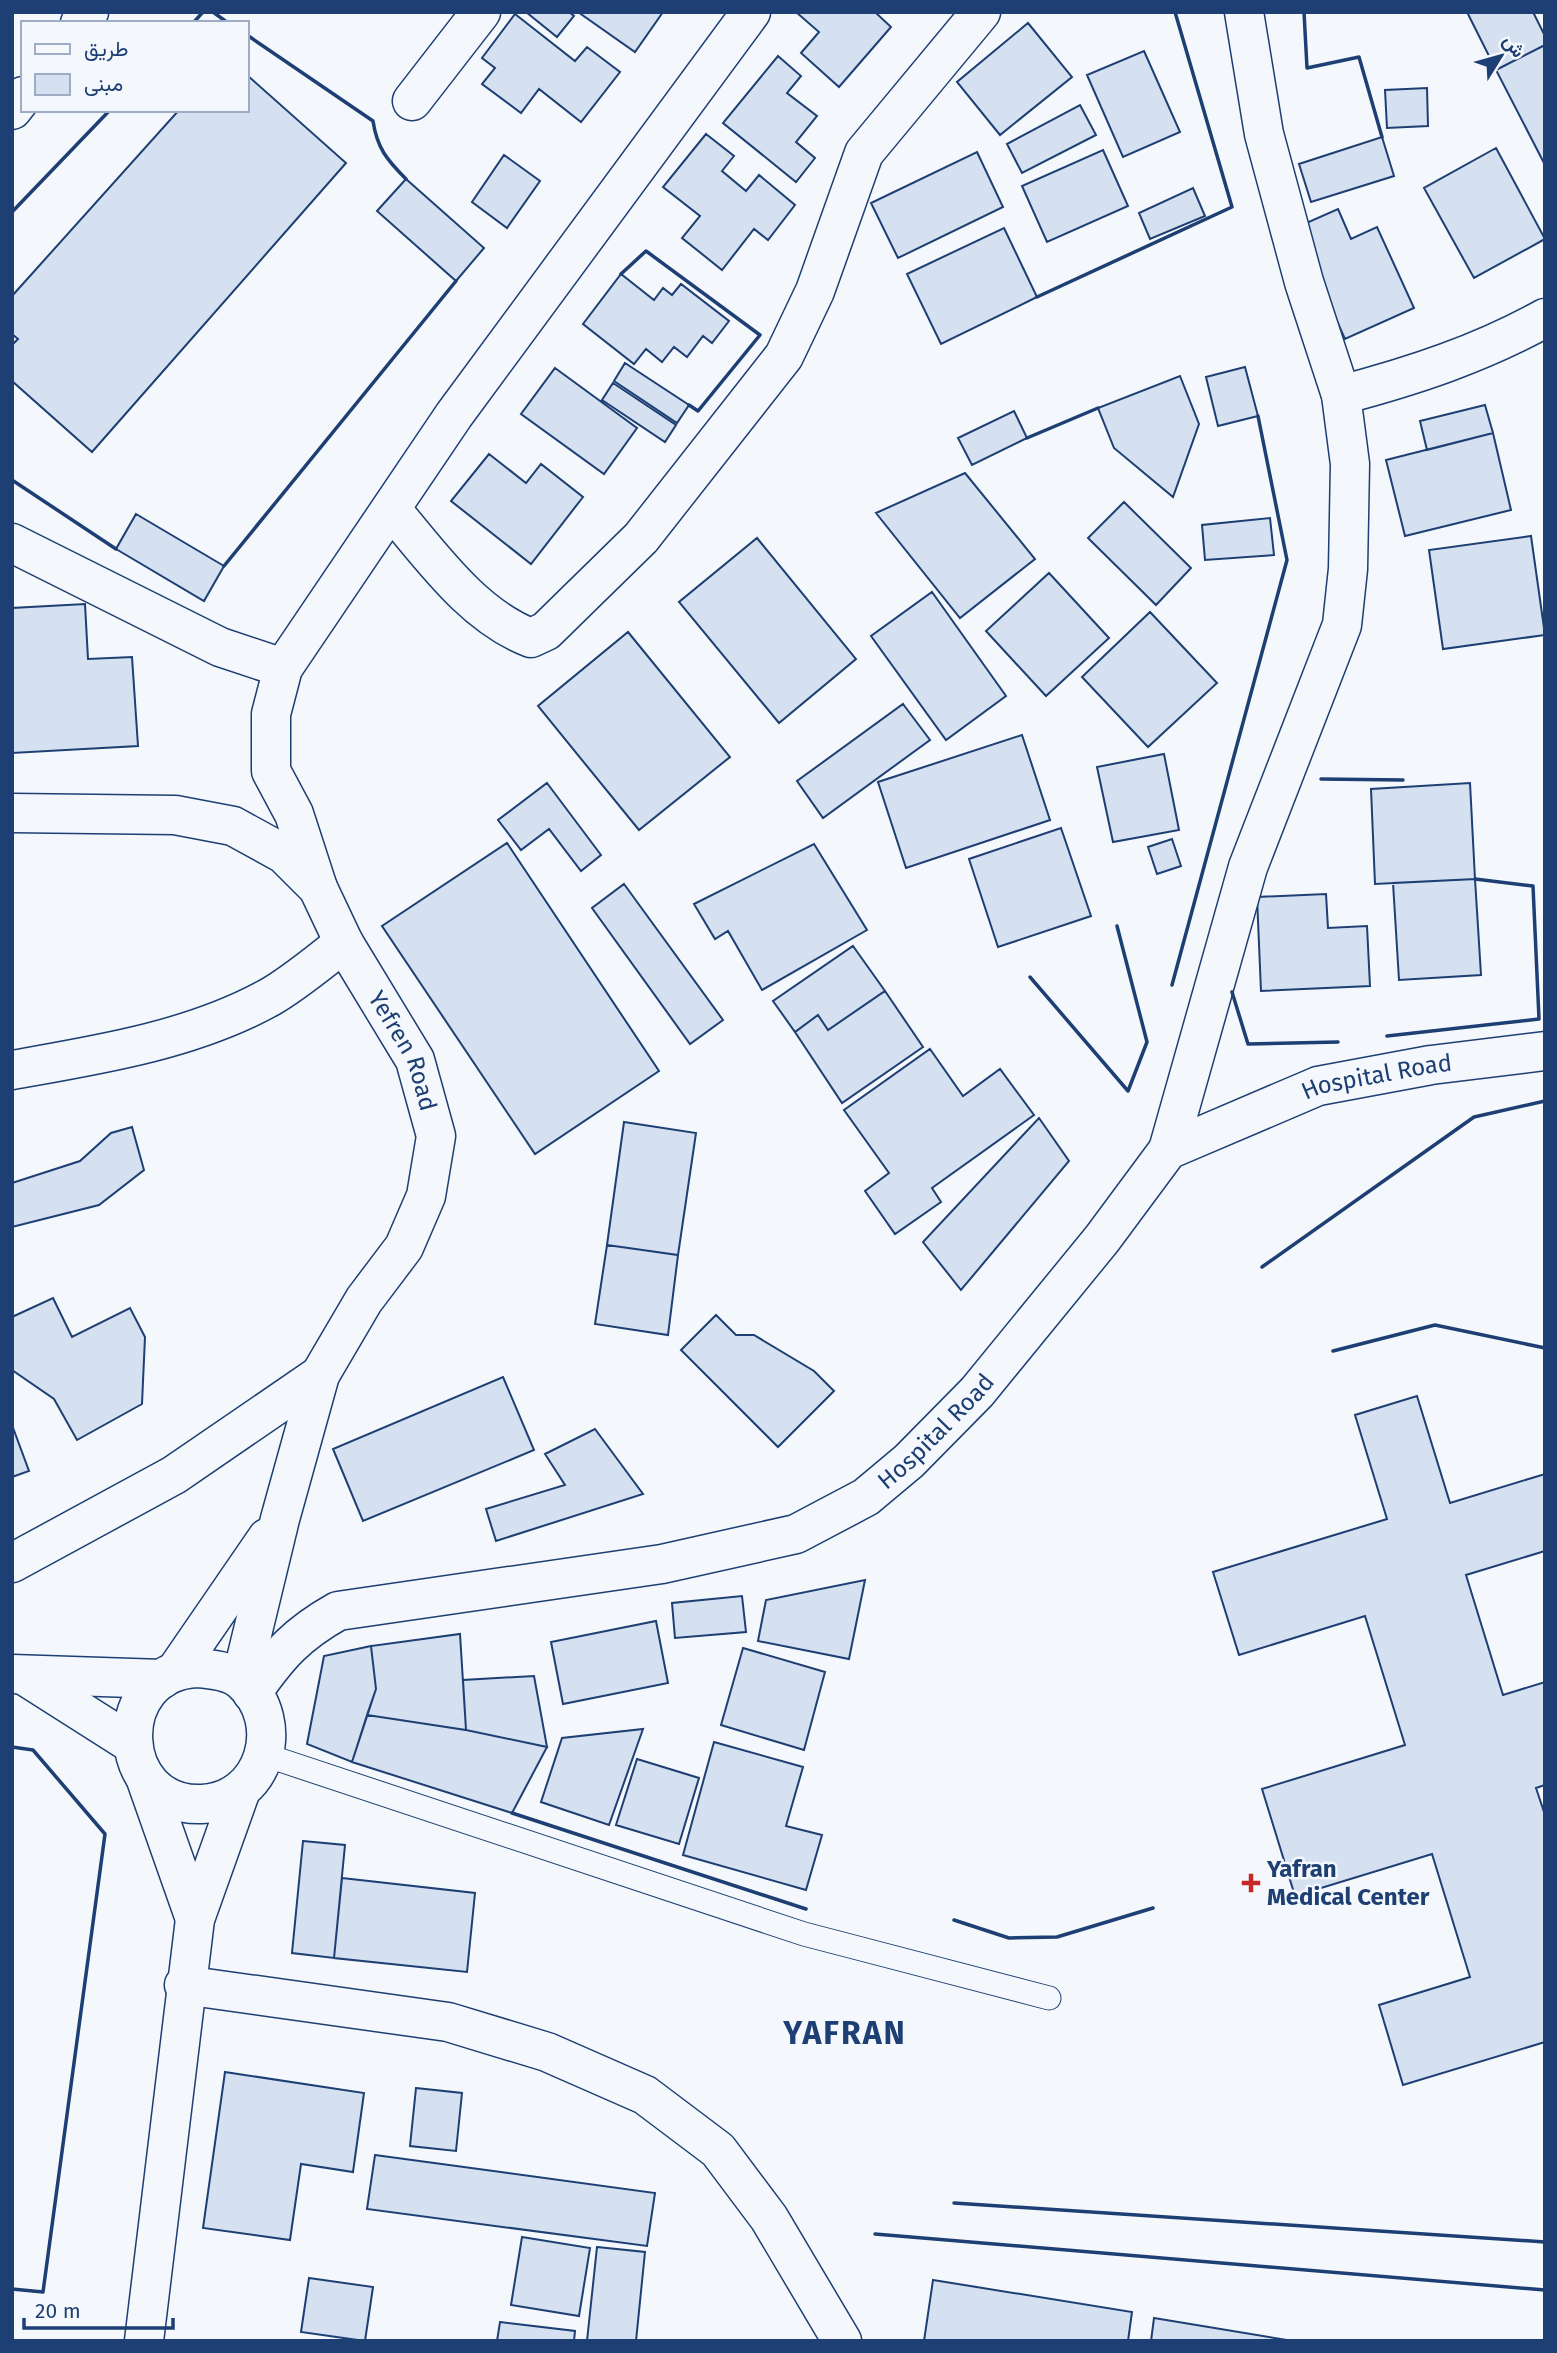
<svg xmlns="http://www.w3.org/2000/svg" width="1557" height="2353" font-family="'Fira Sans',Vazirmatn,sans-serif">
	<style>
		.building { fill: #d5e0f0; stroke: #1d3f73; stroke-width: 2 }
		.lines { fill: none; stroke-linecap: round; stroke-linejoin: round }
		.lane-casing { stroke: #1d3f73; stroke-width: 25 }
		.street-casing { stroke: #1d3f73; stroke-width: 41 }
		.secondary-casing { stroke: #1d3f73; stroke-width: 41 }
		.lane { stroke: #f4f7fb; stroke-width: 23 }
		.street { stroke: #f4f7fb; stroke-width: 38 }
		.secondary { stroke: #f4f7fb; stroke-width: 38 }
		.wall { stroke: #1d3f73; stroke-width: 3.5 }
		.poi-dot { fill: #c62828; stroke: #f4f7fb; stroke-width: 2.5 }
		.labels { text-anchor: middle; stroke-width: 5; stroke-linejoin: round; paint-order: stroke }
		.street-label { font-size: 24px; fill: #1d3f73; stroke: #f4f7fb }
		.poi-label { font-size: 24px; font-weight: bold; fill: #1d3f73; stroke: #f4f7fb; text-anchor: start }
		.district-label { font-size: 32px; font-weight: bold; letter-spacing: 2px; fill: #1d3f73; stroke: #f4f7fb }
	</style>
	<rect width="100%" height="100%" fill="#f4f7fb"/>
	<path class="building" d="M526 12H569L574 16 557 37Z
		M578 12H663L635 52Z
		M796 12H875L891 27 839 87 801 53 819 32Z
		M1471 12H1533L1545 36V45L1496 70 1468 14Z
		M515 14 575 61 587 47 620 72 581 122 539 89 521 113 482 84 495 68 482 58Z
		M1028 23 1072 77 1000 135 957 82Z
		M1545 45V165L1496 70Z
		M1144 51 1180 132 1123 157 1087 75Z
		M778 56 801 76 787 93 817 116 796 142 815 158 796 182 723 123Z
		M247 75 346 163 92 452 12 381V345L18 339 12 334V296L179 110H247Z
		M1427 88 1428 126 1387 128 1385 90Z
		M1080 105 1096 135 1022 173 1007 144Z
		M706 134 734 156 722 171 746 191 759 175 795 205 768 240 754 229 722 270 682 238 700 216 663 187Z
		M1382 137 1394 176 1311 202 1299 164Z
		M1496 148 1545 239 1474 278 1424 188Z
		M1103 150 1128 206 1047 242 1022 186Z
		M977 152 1003 207 898 258 871 203Z
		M504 155 540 181 507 228 472 202Z
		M406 179 484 248 456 281 377 211Z
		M1193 188 1205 216 1150 239 1139 213Z
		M1338 209 1351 239 1377 227 1414 308 1345 339 1295 228Z
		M1004 228 1037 297 941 344 907 274Z
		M621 274 654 300 663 288 672 295 681 284 729 321 712 343 703 336 687 357 674 347 662 362 646 349 634 364 583 324Z
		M625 363 689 405 677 423 614 381Z
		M1245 367 1258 416 1218 426 1206 377Z
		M555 368 637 428 604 474 521 414Z
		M1180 376 1199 424 1173 497 1114 448 1098 408Z
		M613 383 676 425 665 442 602 400Z
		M1485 405 1493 433 1427 450 1420 421Z
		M1014 411 1027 438 972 465 958 438Z
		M1493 433 1511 510 1405 536 1386 460Z
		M489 454 526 483 541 464 583 497 531 564 451 501Z
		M965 473 1035 559 960 618 876 513Z
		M1124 502 1191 568 1156 605 1088 538Z
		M136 514 224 566 204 601 116 549Z
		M1270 518 1274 555 1205 560 1202 525Z
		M1531 536 1545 635 1443 649 1429 550Z
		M757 538 856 659 779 723 679 602Z
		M1049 573 1109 638 1046 696 986 631Z
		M932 592 1006 696 946 740 871 636Z
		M85 604 88 659 132 657 138 746 12 753V608Z
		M1150 612 1217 683 1148 747 1082 677Z
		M628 632 730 757 639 830 538 706Z
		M903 704 930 740 823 818 797 781Z
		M1022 735 1050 820 906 868 878 782Z
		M1164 754 1179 830 1113 842 1097 767Z
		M547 783 601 855 581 871 549 829 521 850 498 820Z
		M1470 783 1475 879 1375 884 1371 789Z
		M1061 828 1091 916 998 947 969 859Z
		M1172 839 1181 866 1157 874 1148 847Z
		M507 843 659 1071 535 1154 382 926Z
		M814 844 867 930 762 990 728 931 715 939 694 904Z
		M1475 879 1481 975 1399 980 1393 883Z
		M624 884 723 1020 690 1044 592 908Z
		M1326 894 1328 928 1367 926 1370 986 1261 991 1257 897Z
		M853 946 885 991 828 1030 818 1015 795 1032 773 1001Z
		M885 991 923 1047 842 1103 795 1032 818 1015 828 1030Z
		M930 1049 963 1096 1000 1069 1034 1115 932 1188 941 1202 895 1234 865 1191 889 1173 844 1110Z
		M1039 1118 1069 1161 961 1290 923 1242Z
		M624 1122 696 1133 678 1255 607 1245Z
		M132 1127 144 1170 99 1205 12 1227V1183L80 1161 111 1133Z
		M607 1245 678 1255 668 1335 595 1324Z
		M53 1298 72 1337 130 1308 145 1337 142 1404 77 1440 54 1399 12 1370V1317Z
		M716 1315 736 1335H754L814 1371 834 1391 778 1447 681 1350Z
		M503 1377 534 1450 363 1521 333 1449Z
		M1417 1396 1450 1503 1545 1474V1551L1466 1575 1503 1695 1545 1682V1785L1536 1788 1545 1815V2042L1403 2085 1379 2005 1470 1977 1432 1854 1295 1896 1262 1789 1405 1745 1365 1616 1239 1655 1213 1572 1387 1519 1355 1415Z
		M12 1425 29 1471 12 1477Z
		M595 1429 643 1494 496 1541 486 1509 565 1485 545 1454Z
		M865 1580 849 1659 758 1641 766 1600Z
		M742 1596 746 1632 675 1638 672 1603Z
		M656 1621 668 1683 563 1704 551 1642Z
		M460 1634 466 1730 367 1715 376 1689 371 1646Z
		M371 1646 376 1689 352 1762 307 1744 324 1656Z
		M743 1648 825 1672 804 1750 721 1725Z
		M534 1676 547 1747 466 1730 463 1680Z
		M367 1715 466 1730 547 1747 512 1813 352 1762Z
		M643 1729 609 1825 541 1802 562 1738Z
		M714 1742 803 1767 786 1826 822 1835 806 1890 683 1855Z
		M637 1759 699 1778 679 1844 616 1825Z
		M303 1841 345 1845 334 1958 292 1953Z
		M342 1878 475 1893 467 1972 334 1958Z
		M225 2072 364 2093 353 2172 301 2164 290 2240 203 2228Z
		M416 2088 462 2093 456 2151 410 2146Z
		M375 2155 655 2193 647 2246 367 2209Z
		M522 2237 590 2248 579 2316 511 2305Z
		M597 2247 645 2252 636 2341H587Z
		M309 2278 373 2287 365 2341 301 2332Z
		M933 2280 1132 2312 1128 2341H924Z
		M1154 2318 1293 2341H1151Z
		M500 2322 575 2331 574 2341H497Z"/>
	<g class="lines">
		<g class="lane-casing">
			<path id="lane" d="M265 1755 804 1934 1049 1998"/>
		</g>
		<g class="street-casing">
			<g id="street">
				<path d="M80 23 89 12"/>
				<path d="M412 101 481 12"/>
				<path d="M12 110 23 96"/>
				<path d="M1341 395C1413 376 1480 354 1545 318"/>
				<path d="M392 510C431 556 473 616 531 638L546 631 641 538 784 356 815 291 864 153 981 12"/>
				<path d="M12 543 220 647 283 668"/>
				<path d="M318 888 294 814 271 771V714L283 668 454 415 751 12"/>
				<path d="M12 1070C98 1055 193 1040 270 997 296 982 320 961 344 943"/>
				<path d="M1168 1150 1248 867 1342 625 1348 569 1350 464 1341 395 1304 282 1264 134 1244 12"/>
				<path d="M12 1674 162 1679"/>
				<path d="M25 1676 132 1744"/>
				<path id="s1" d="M252 1693C279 1654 297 1634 338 1611L662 1564 796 1534 866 1497 909 1461 977 1392 1102 1239 1168 1150 1318 1086 1431 1065 1545 1051"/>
				<path d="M184 1985 448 2022 547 2052 645 2095 718 2150 769 2218 842 2341"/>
			</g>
		</g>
		<g class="secondary-casing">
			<g id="secondary">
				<path id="s2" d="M12 813 175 815 233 826 284 854 318 888 344 943 415 1060 436 1136 426 1196 404 1247 364 1300 320 1375 280 1519 241 1680"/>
				<path d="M12 1563 174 1475 320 1375"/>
				<path d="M197 1668C211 1669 231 1671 242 1681 288 1722 265 1801 202 1804 114 1808 108 1672 197 1668Z"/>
				<path d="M177 1669 267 1538"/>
				<path d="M145 1777 195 1919"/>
				<path d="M144 2341 195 1919 241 1790"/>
			</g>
		</g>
		<use href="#lane" class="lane"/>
		<use href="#street" class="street"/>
		<use href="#secondary" class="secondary"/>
		<path class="wall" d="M213 12 228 23
			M1304 12 1307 68 1359 57 1382 137
			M193 23 203 12
			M247 35 373 121C377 148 387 160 406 179
			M12 212 110 110
			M621 274 646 251 760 335 698 411 689 405
			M1037 297 1232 207 1175 12
			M1027 438 1098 408
			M12 480 116 549
			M224 566 456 281
			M1321 779 1403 780
			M1030 977 1128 1091 1147 1042 1117 926
			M1172 985 1287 560 1258 416
			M1232 992 1248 1044 1338 1042
			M1387 1036 1539 1019 1533 886 1475 879
			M1262 1267 1474 1117 1545 1101
			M1333 1351 1435 1325 1545 1348
			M12 1747 33 1750 105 1834 43 2292 12 2289
			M512 1813 806 1909
			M954 1920 1009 1938 1057 1937 1153 1908
			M954 2203 1545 2242
			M875 2234 1545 2290"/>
	</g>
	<path class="poi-dot" d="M1247.5 1872.5h7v7h7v7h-7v7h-7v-7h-7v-7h7z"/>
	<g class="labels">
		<g class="street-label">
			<text dy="8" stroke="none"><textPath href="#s2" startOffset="513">Yefren Road</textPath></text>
			<text dy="8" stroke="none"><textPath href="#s1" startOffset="1348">Hospital Road</textPath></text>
			<text dy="8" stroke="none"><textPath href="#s1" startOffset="760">Hospital Road</textPath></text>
		</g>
		<g class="poi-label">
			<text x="1267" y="1877">Yafran<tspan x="1267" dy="28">Medical Center</tspan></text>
		</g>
		<g class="district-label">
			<text x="845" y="2044">YAFRAN</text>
		</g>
	</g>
	<rect width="1557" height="2353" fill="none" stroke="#1d3f73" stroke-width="28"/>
	<rect x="21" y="21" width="228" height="91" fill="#f4f7fb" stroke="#9eadc5" stroke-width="2"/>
	<rect x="35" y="44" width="35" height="10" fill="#f4f7fb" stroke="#9eadc5" stroke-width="2"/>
	<text x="84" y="56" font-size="21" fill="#1d3f73">طريق</text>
	<rect x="35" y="74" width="35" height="21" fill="#d5e0f0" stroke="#9eadc5" stroke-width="2"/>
	<text x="84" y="91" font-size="21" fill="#1d3f73">مبنى</text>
	<g transform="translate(1501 56) rotate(53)" stroke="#f4f7fb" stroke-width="5" paint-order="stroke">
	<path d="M0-5L12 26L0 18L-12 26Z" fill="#1d3f73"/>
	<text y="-10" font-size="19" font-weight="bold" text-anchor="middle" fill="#1d3f73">ش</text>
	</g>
	<path d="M24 2318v10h149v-10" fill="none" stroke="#1d3f73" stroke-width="3.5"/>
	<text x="35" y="2318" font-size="21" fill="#1d3f73" stroke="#f4f7fb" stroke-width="5" paint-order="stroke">20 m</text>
</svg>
